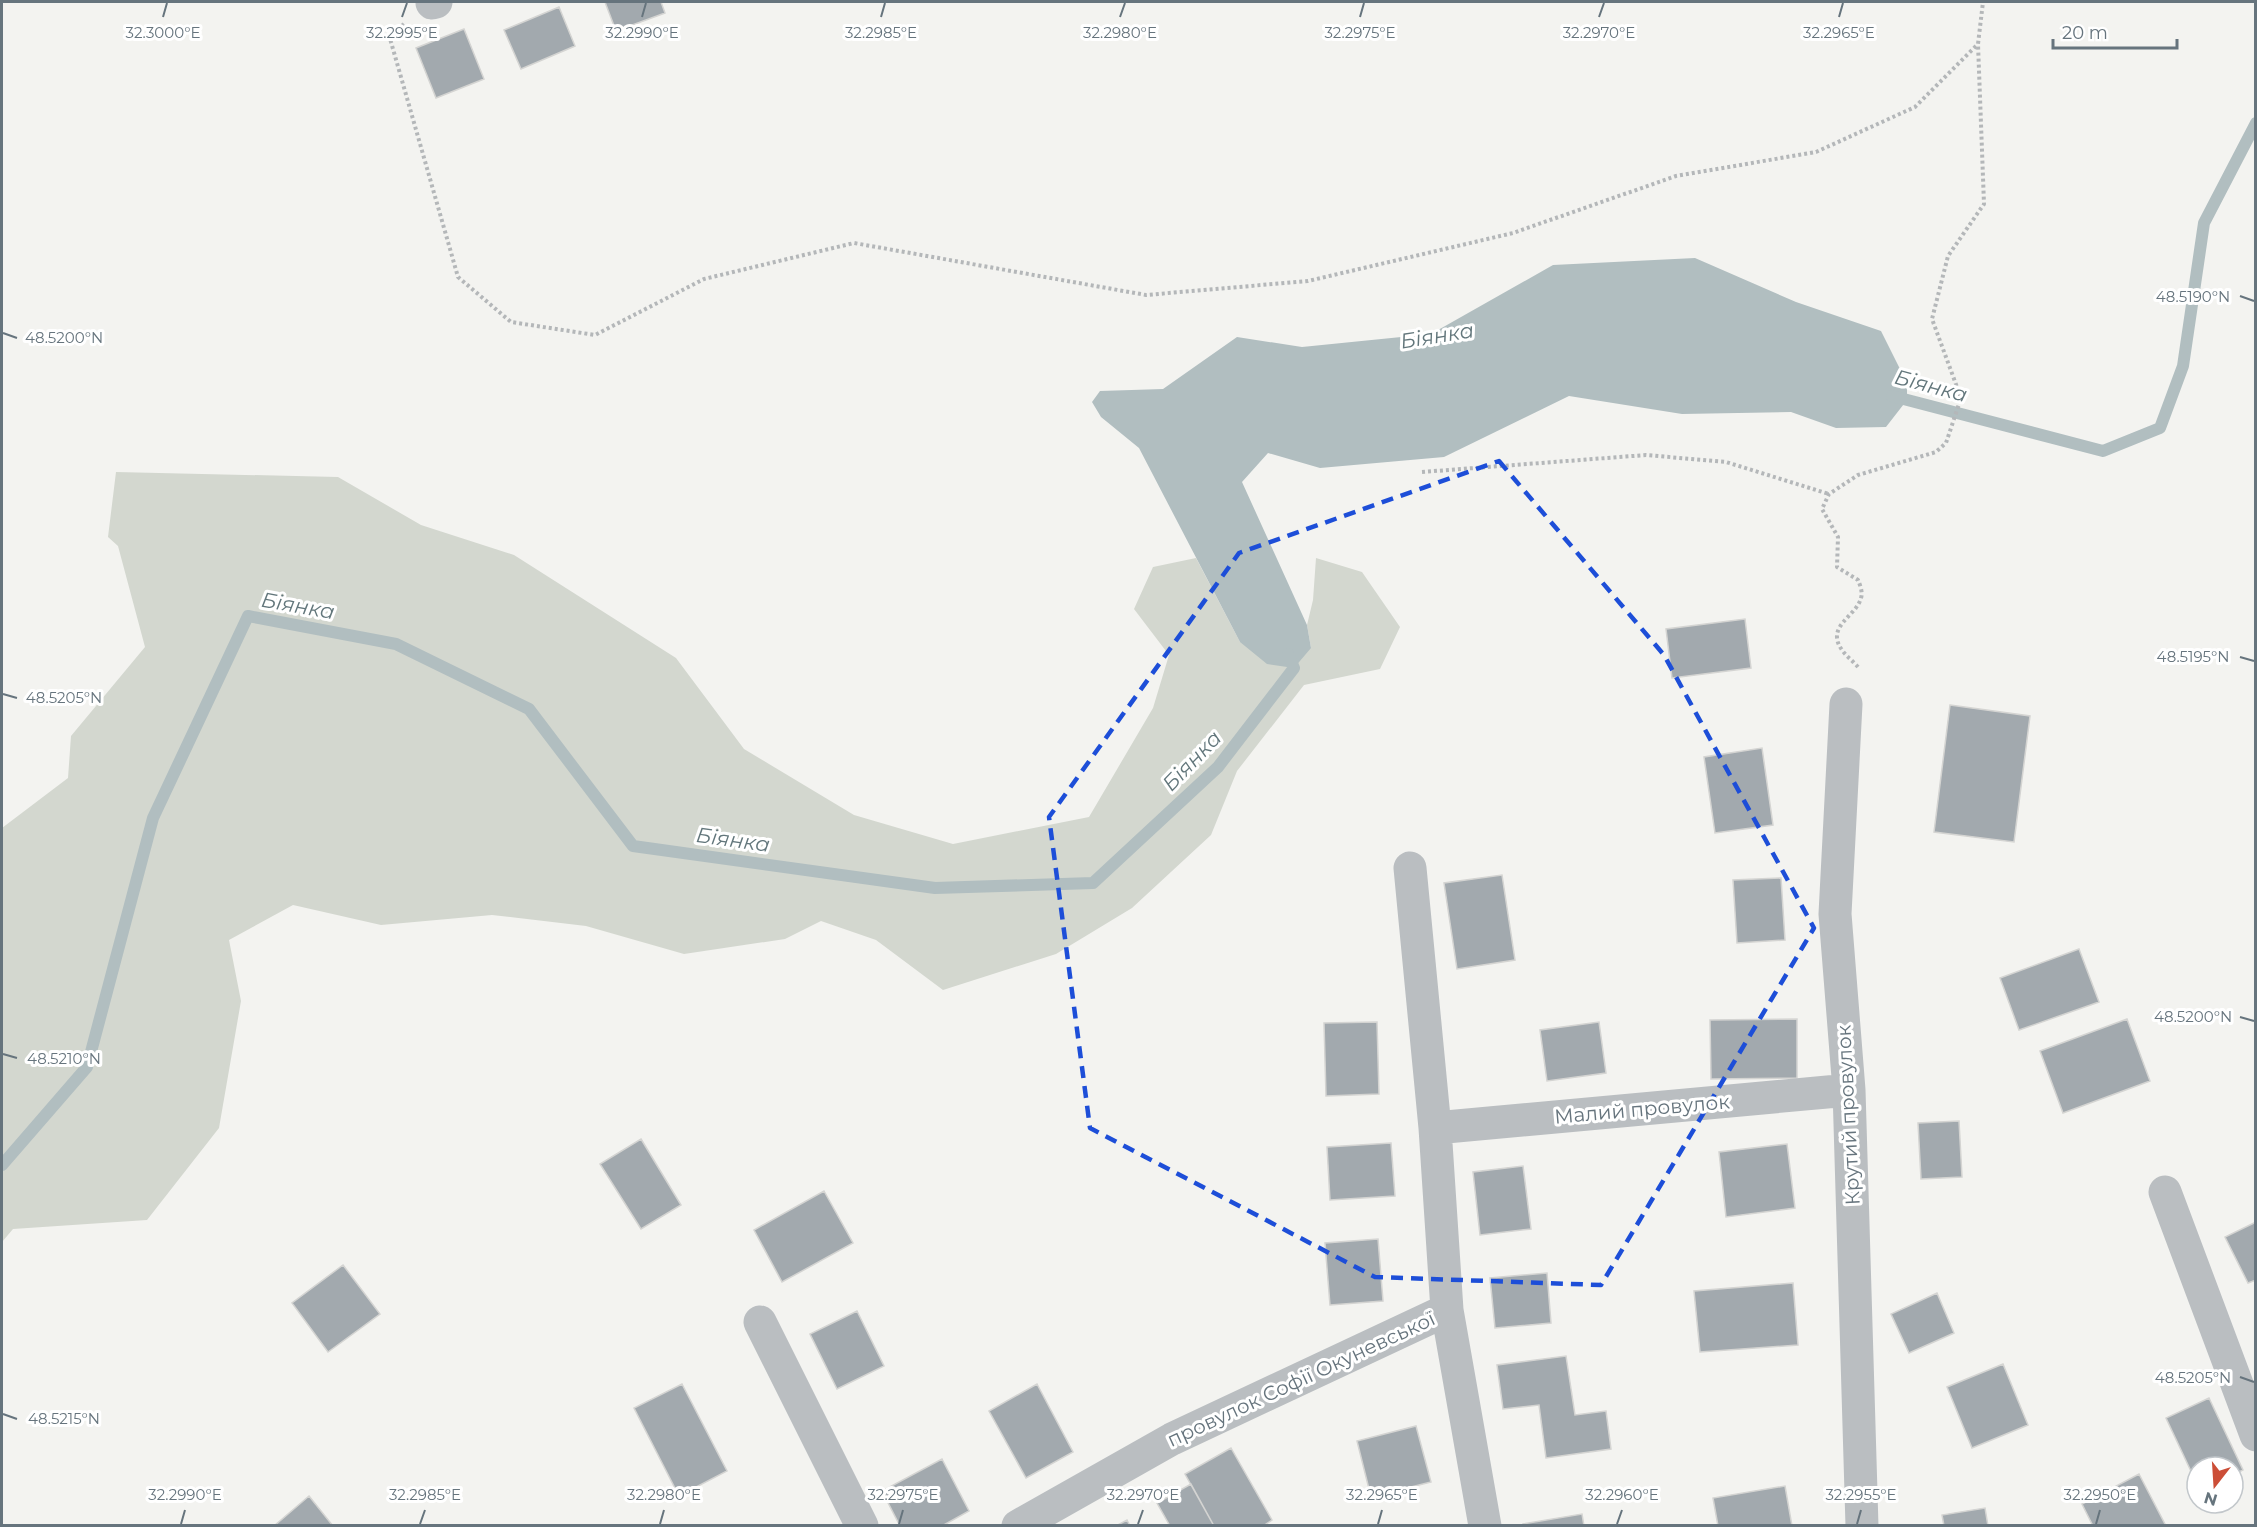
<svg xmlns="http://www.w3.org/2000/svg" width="2257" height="1527" font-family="Montserrat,sans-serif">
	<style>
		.green { fill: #d3d7cf }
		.water { fill: #b1bec0 }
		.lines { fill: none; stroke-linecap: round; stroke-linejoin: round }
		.stream { stroke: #b1bec0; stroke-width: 12 }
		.building { fill: #a2a9ae; stroke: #d4d4d2; stroke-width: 1.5 }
		.path { stroke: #b4b7b9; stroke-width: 4; stroke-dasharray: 3 3; stroke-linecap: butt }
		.minor { stroke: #babec1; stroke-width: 33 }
		.marked { fill: none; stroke: #1d4ed8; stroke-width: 4.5; stroke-dasharray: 12 8; stroke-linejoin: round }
		.ticks { fill: none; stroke: #66747d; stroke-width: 2 }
		.labels { text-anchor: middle; stroke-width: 6; stroke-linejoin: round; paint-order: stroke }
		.street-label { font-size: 20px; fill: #66747d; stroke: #fff }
		.water-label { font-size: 21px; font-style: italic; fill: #62767b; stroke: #fff }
		.ticks-label { font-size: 15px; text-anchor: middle; fill: #66747d; stroke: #fff; stroke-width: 6; stroke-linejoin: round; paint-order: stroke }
	</style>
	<rect width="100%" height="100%" fill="#f3f3f0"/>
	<path class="green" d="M116 472 338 477 421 525 514 555 676 658 744 749 854 815 953 844 1089 817 1153 708 1169 655 1134 609 1153 567 1196 558 1240 642 1311 648 1307 625 1313 600 1316 558 1362 572 1400 627 1380 669 1304 685 1237 771 1211 835 1132 908 1056 954 943 990 876 940 821 921 785 939 684 954 586 926 492 915 381 925 293 905 229 940 241 1001 219 1128 147 1220 13 1229 2 1242V828L68 778 71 736 145 647 118 546 108 537Z"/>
	<path class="water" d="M1695 258 1796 302 1881 331 1907 383V400L1886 427 1836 428 1791 412 1682 414 1569 396 1444 457 1320 468 1268 453 1242 482 1307 625 1311 648 1294 668 1267 664 1240 642 1139 448 1101 417 1092 402 1100 391 1163 389 1237 337 1302 347 1431 334 1553 265Z"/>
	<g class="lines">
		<path class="stream" d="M1892 396 2103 451 2160 428 2183 366 2204 223 2256 123
			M2 1165 87 1067 153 818 248 616 396 644 529 709 633 846 935 888 1093 883 1218 767 1294 668 1288 654"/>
	</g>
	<path class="building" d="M605 2H661L665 13 616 31Z
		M559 7 575 46 521 69 504 30Z
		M464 29 484 79 436 98 416 48Z
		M1745 619 1751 668 1672 678 1666 629Z
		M1950 705 2030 716 2014 842 1934 832Z
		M1762 748 1773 825 1715 833 1704 757Z
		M1502 875 1515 960 1457 969 1444 883Z
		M1781 878 1785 940 1737 943 1733 880Z
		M2079 949 2099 1002 2019 1030 2000 978Z
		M1797 1019V1078L1711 1079 1710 1020Z
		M2127 1019 2150 1081 2063 1113 2040 1051Z
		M1377 1022 1379 1094 1326 1096 1324 1023Z
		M1599 1022 1606 1073 1547 1081 1540 1030Z
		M1959 1121 1962 1177 1921 1179 1918 1123Z
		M641 1139 681 1205 641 1229 600 1164Z
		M1391 1143 1395 1196 1330 1200 1327 1147Z
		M1787 1144 1795 1208 1726 1217 1719 1152Z
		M1523 1166 1531 1229 1480 1235 1473 1172Z
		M824 1191 853 1243 782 1282 754 1230Z
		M2256 1222V1280L2248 1283 2225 1237Z
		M1378 1239 1383 1301 1330 1305 1325 1243Z
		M343 1265 380 1314 328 1352 292 1303Z
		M1547 1273 1551 1323 1495 1328 1490 1278Z
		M1793 1283 1798 1345 1700 1352 1694 1291Z
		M1937 1293 1954 1333 1909 1353 1891 1314Z
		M857 1311 884 1366 837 1389 810 1334Z
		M1566 1356 1575 1415 1606 1411 1611 1449 1546 1458 1539 1405 1503 1409 1497 1365Z
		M2003 1364 2028 1425 1972 1448 1947 1387Z
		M682 1384 727 1471 679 1496 634 1408Z
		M1037 1384 1073 1452 1026 1478 989 1411Z
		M2209 1398 2243 1470 2233 1475V1467H2197V1484L2166 1418Z
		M1416 1426 1431 1482 1371 1497 1357 1441Z
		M1231 1448 1272 1520 1263 1526H1214L1185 1474Z
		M942 1459 969 1511 942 1526H900L882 1491Z
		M2139 1474 2166 1526H2093L2082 1504Z
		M1191 1484 1214 1526H1170L1157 1503Z
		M1785 1486 1792 1526H1718L1713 1498Z
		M309 1496 333 1526H274Z
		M1985 1508 1988 1526H1944L1942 1515Z
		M1582 1514 1584 1526H1523V1524Z
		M1127 1520 1130 1526H1116Z"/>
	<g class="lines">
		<path class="path" d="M404 24 389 35 458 277 511 322 595 335 704 279 854 243 1146 295 1308 281 1513 233 1676 176 1816 152 1915 107 1978 44
			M1422 472 1646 455 1726 462 1829 494
			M1858 667C1853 661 1846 656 1842 650 1825 626 1856 617 1861 598 1863 592 1860 585 1858 580L1837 567 1838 537 1822 509 1829 494 1858 475 1936 452 1946 443 1961 398 1932 319 1948 256 1984 204 1978 44 1983 2"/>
		<path class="minor" d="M432 3 436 2
			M1846 704 1835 914 1849 1090 1862 1526
			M1435 1128 1849 1090
			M2165 1192 2256 1435
			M1447 1310 1485 1526
			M760 1322 862 1526
			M1018 1526 1172 1439 1447 1310 1435 1128 1410 868"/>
	</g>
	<path class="marked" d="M1499 461 1664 655 1814 928 1601 1285 1375 1277 1090 1128 1049 817 1239 553Z"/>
	<path class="ticks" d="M163 17 167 3M402 17 407 3M642 17 646 3M881 17 885 3M1120 17 1125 3M1360 17 1364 3M1599 17 1604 3M1839 17 1843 3M2240 296 2254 301M3 333 17 338M2240 657 2254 661M3 694 17 698M2240 1017 2254 1021M3 1054 17 1058M2240 1377 2254 1382M3 1414 17 1419M181 1524 185 1510M420 1524 425 1510M660 1524 664 1510M899 1524 903 1510M1138 1524 1143 1510M1378 1524 1382 1510M1617 1524 1622 1510M1857 1524 1861 1510M2096 1524 2100 1510"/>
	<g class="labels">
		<g class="street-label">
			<text transform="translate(1642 1109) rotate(-5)" y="7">Малий провулок</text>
			<text transform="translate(1848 1115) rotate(-93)" y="7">Крутий провулок</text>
			<text transform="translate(1301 1379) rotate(-25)" y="7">провулок Софії Окуневської</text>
		</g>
		<g class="water-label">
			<text transform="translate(1437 336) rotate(-9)" y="7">Біянка</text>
			<text transform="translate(1931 386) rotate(15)" y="7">Біянка</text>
			<text transform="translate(298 606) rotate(10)" y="7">Біянка</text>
			<text transform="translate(1192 761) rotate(-46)" y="7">Біянка</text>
			<text transform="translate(733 840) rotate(8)" y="7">Біянка</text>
		</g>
	</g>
	<g class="ticks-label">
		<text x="163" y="38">32.3000°E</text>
		<text x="402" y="38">32.2995°E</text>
		<text x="642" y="38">32.2990°E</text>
		<text x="881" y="38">32.2985°E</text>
		<text x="1120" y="38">32.2980°E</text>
		<text x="1360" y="38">32.2975°E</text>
		<text x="1599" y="38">32.2970°E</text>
		<text x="1839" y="38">32.2965°E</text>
		<text x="2193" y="302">48.5190°N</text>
		<text x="64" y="343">48.5200°N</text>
		<text x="2193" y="662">48.5195°N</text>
		<text x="64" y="703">48.5205°N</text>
		<text x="2193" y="1022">48.5200°N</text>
		<text x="64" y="1064">48.5210°N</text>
		<text x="2193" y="1383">48.5205°N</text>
		<text x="64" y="1424">48.5215°N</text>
		<text x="185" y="1500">32.2990°E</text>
		<text x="425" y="1500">32.2985°E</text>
		<text x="664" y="1500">32.2980°E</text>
		<text x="903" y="1500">32.2975°E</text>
		<text x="1143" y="1500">32.2970°E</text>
		<text x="1382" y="1500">32.2965°E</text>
		<text x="1622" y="1500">32.2960°E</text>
		<text x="1861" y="1500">32.2955°E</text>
		<text x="2100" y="1500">32.2950°E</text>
	</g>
	<rect width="2257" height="1527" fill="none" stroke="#66747d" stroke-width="6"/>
	<g transform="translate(2215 1485) rotate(197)"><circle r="28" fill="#ffffff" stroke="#c2c7cb" stroke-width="1.5"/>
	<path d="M0-4.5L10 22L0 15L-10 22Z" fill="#cc4e37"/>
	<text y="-9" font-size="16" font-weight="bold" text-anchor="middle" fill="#66747d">N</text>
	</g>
	<path d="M2053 39v9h124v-9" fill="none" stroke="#66747d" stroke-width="3"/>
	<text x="2062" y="39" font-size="18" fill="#66747d" stroke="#ffffff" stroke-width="4.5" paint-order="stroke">20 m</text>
</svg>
